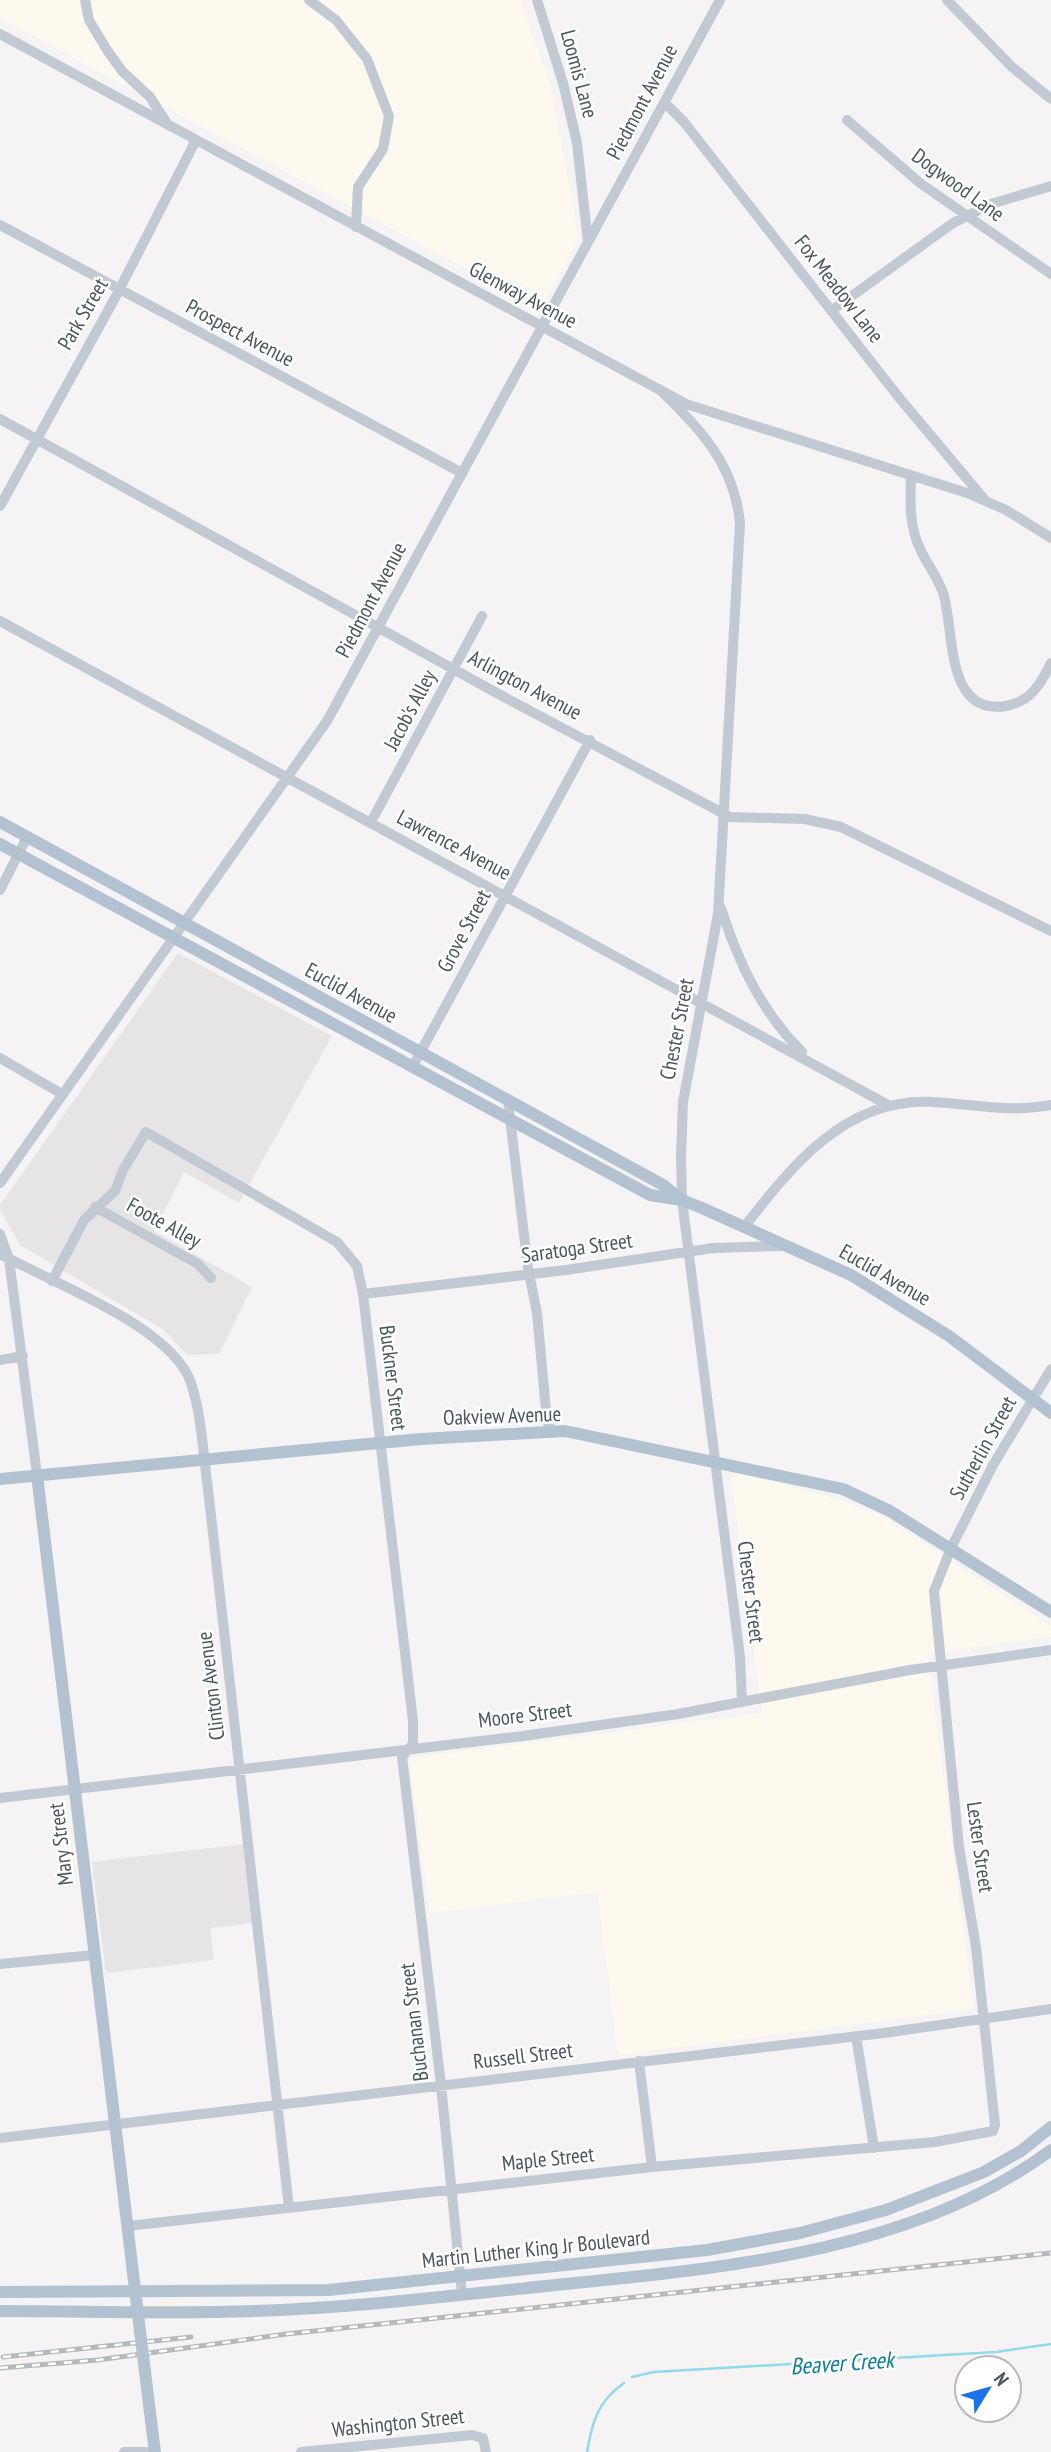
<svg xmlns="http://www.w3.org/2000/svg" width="1051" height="2452" font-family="'PT Sans Narrow',sans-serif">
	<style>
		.commercial { fill: #fdf9ef }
		.education { fill: #e6e4e5 }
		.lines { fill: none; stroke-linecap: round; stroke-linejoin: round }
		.stream { stroke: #90daee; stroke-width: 2.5 }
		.minor { stroke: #c1cad2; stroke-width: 10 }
		.major { stroke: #b3c2d1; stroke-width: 12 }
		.rail-casing { stroke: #b5b8bd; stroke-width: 5 }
		.rail { stroke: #fff; stroke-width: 2.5; stroke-dasharray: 8; stroke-linecap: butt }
		.major-bridge { stroke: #b3c2d1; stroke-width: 12 }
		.labels { text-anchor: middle; stroke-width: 5; stroke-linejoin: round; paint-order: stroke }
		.street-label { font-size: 21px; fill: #4a5661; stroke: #fff }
		.water-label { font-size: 23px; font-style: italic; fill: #0c7c9b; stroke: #fff }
	</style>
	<rect width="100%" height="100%" fill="#f5f3f3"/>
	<path class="commercial" d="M0 0H521L550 85 579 238 541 309 0 18Z
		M741 1473 841 1500 880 1515 1051 1626V1637L927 1653 974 2009 618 2055 597 1892 430 1913 409 1758 762 1713 731 1478Z"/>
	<path class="education" d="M178 953 332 1036 239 1203 184 1172 154 1231 252 1287 219 1354 187 1355 164 1330 20 1245 0 1210V1205Z
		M244 1844 253 1923 210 1928 214 1960 106 1973 92 1862Z"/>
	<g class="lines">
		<path class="stream" d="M632 2377 654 2372 996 2352 1051 2344
			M587 2452C592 2422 598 2401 624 2383"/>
		<path class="minor" d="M85 0 89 20 107 50 122 71 150 97 168 125
			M309 0 336 20 367 59 389 116 383 149 358 187 356 227
			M537 0 563 83 577 143 588 242
			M947 0 1012 67 1051 99
			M0 34 686 404 967 493 1006 510 1051 538
			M664 102 684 122 897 395 984 499
			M847 120 920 183 1051 274
			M0 225 462 473
			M831 311 953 223 991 204 1051 186
			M659 389C700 429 734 463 740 523L718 914 683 1102 681 1156 682 1200 740 1657 742 1701
			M0 419 504 697 730 817 805 819 841 827 1051 931
			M911 477C910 502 909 527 921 551 928 565 938 578 943 593 955 629 944 716 1006 706 1030 702 1041 684 1051 663
			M0 506 115 298 196 140
			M0 621 888 1105
			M371 822 482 616
			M0 890 27 837
			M721 908C738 962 761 1011 802 1052
			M0 1058 62 1094
			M413 1066 590 740
			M508 1101 528 1268 537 1313 547 1421 551 1430
			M0 1183 327 721 720 0
			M95 1207 198 1264 211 1278
			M745 1226C793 1164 847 1097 933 1102 973 1104 1011 1113 1051 1105
			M0 1234 9 1259 37 1475
			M0 1254C51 1282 173 1327 191 1383 202 1416 203 1455 208 1489L289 2208
			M52 1281 84 1220 115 1191 123 1170 146 1132 337 1242 357 1266 363 1294 413 1721V1744L402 1757 441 2085 462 2294
			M363 1294 566 1270 713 1248 783 1246
			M0 1360 23 1356
			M0 1798 523 1736 678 1714 910 1670 1051 1650
			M0 1964 94 1955
			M856 2036 874 2148
			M639 2061 652 2167
			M0 2138 884 2033 1051 2009
			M128 2226 652 2167 935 2142 993 2131 995 2125 976 1947 959 1847 934 1591 951 1548 993 1465 1051 1369
			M124 2452H147
			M301 2452 472 2435 483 2438 486 2452"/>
		<path class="major" d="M0 822 663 1185 682 1200
			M0 844 650 1195 682 1200 702 1208 851 1275 949 1336 1051 1413
			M37 1475 140 2331
			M0 1479 421 1439 565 1431 843 1489 890 1511 1051 1612
			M0 2292 328 2290 707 2250 800 2233 886 2210 984 2172 1021 2151 1051 2127
			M0 2311C85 2311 170 2314 254 2311 355 2308 456 2295 556 2285 721 2268 913 2253 1051 2150
			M153 2437 155 2452"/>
		<g class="rail-casing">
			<path id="rail" d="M3 2357 191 2337
				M0 2368 98 2360 286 2334 1051 2253"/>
		</g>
		<use href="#rail" class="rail"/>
		<path class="major-bridge" d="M140 2331 153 2437"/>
	</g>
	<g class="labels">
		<g class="street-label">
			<text transform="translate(579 74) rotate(75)" y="7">Loomis Lane</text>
			<text transform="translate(642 102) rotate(-62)" y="7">Piedmont Avenue</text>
			<text transform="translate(958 185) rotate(36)" y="7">Dogwood Lane</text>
			<text transform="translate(839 289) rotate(52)" y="7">Fox Meadow Lane</text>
			<text transform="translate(523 295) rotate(28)" y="7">Glenway Avenue</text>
			<text transform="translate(83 314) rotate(-60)" y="7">Park Street</text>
			<text transform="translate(240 333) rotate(28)" y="7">Prospect Avenue</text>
			<text transform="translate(371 600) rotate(-62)" y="7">Piedmont Avenue</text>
			<text transform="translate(525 685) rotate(28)" y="7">Arlington Avenue</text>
			<text transform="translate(410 710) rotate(-62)" y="7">Jacob's Alley</text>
			<text transform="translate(454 845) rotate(28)" y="7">Lawrence Avenue</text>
			<text transform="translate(464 931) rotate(-62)" y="7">Grove Street</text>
			<text transform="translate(351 993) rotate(29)" y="7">Euclid Avenue</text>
			<text transform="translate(677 1029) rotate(-79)" y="7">Chester Street</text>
			<text transform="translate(164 1223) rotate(29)" y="7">Foote Alley</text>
			<text transform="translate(577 1248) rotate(-8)" y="7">Saratoga Street</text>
			<text transform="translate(885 1275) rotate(30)" y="7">Euclid Avenue</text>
			<text transform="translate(393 1378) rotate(83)" y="7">Buckner Street</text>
			<text transform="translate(502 1416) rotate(-2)" y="7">Oakview Avenue</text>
			<text transform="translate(983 1448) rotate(-61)" y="7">Sutherlin Street</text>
			<text transform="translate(751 1592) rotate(83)" y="7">Chester Street</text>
			<text transform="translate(211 1686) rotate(-97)" y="7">Clinton Avenue</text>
			<text transform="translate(525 1715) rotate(-7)" y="7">Moore Street</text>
			<text transform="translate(61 1844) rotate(-97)" y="7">Mary Street</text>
			<text transform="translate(980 1847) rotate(82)" y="7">Lester Street</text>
			<text transform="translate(414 2022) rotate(-97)" y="7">Buchanan Street</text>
			<text transform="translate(523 2056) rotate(-7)" y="7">Russell Street</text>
			<text transform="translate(548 2159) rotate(-6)" y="7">Maple Street</text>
			<text transform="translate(536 2249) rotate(-6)" y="7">Martin Luther King Jr Boulevard</text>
			<text transform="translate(398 2423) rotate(-6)" y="7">Washington Street</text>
		</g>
		<g class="water-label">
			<text transform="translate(842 2363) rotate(-4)" y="8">Beaver Creek</text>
		</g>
	</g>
	<g transform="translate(988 2389) rotate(53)"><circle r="33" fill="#ffffff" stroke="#b7bbc0" stroke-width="2"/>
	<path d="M0-5L12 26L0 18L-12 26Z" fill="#1a73e8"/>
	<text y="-10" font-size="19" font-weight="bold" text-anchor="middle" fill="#4a5661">N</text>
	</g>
</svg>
